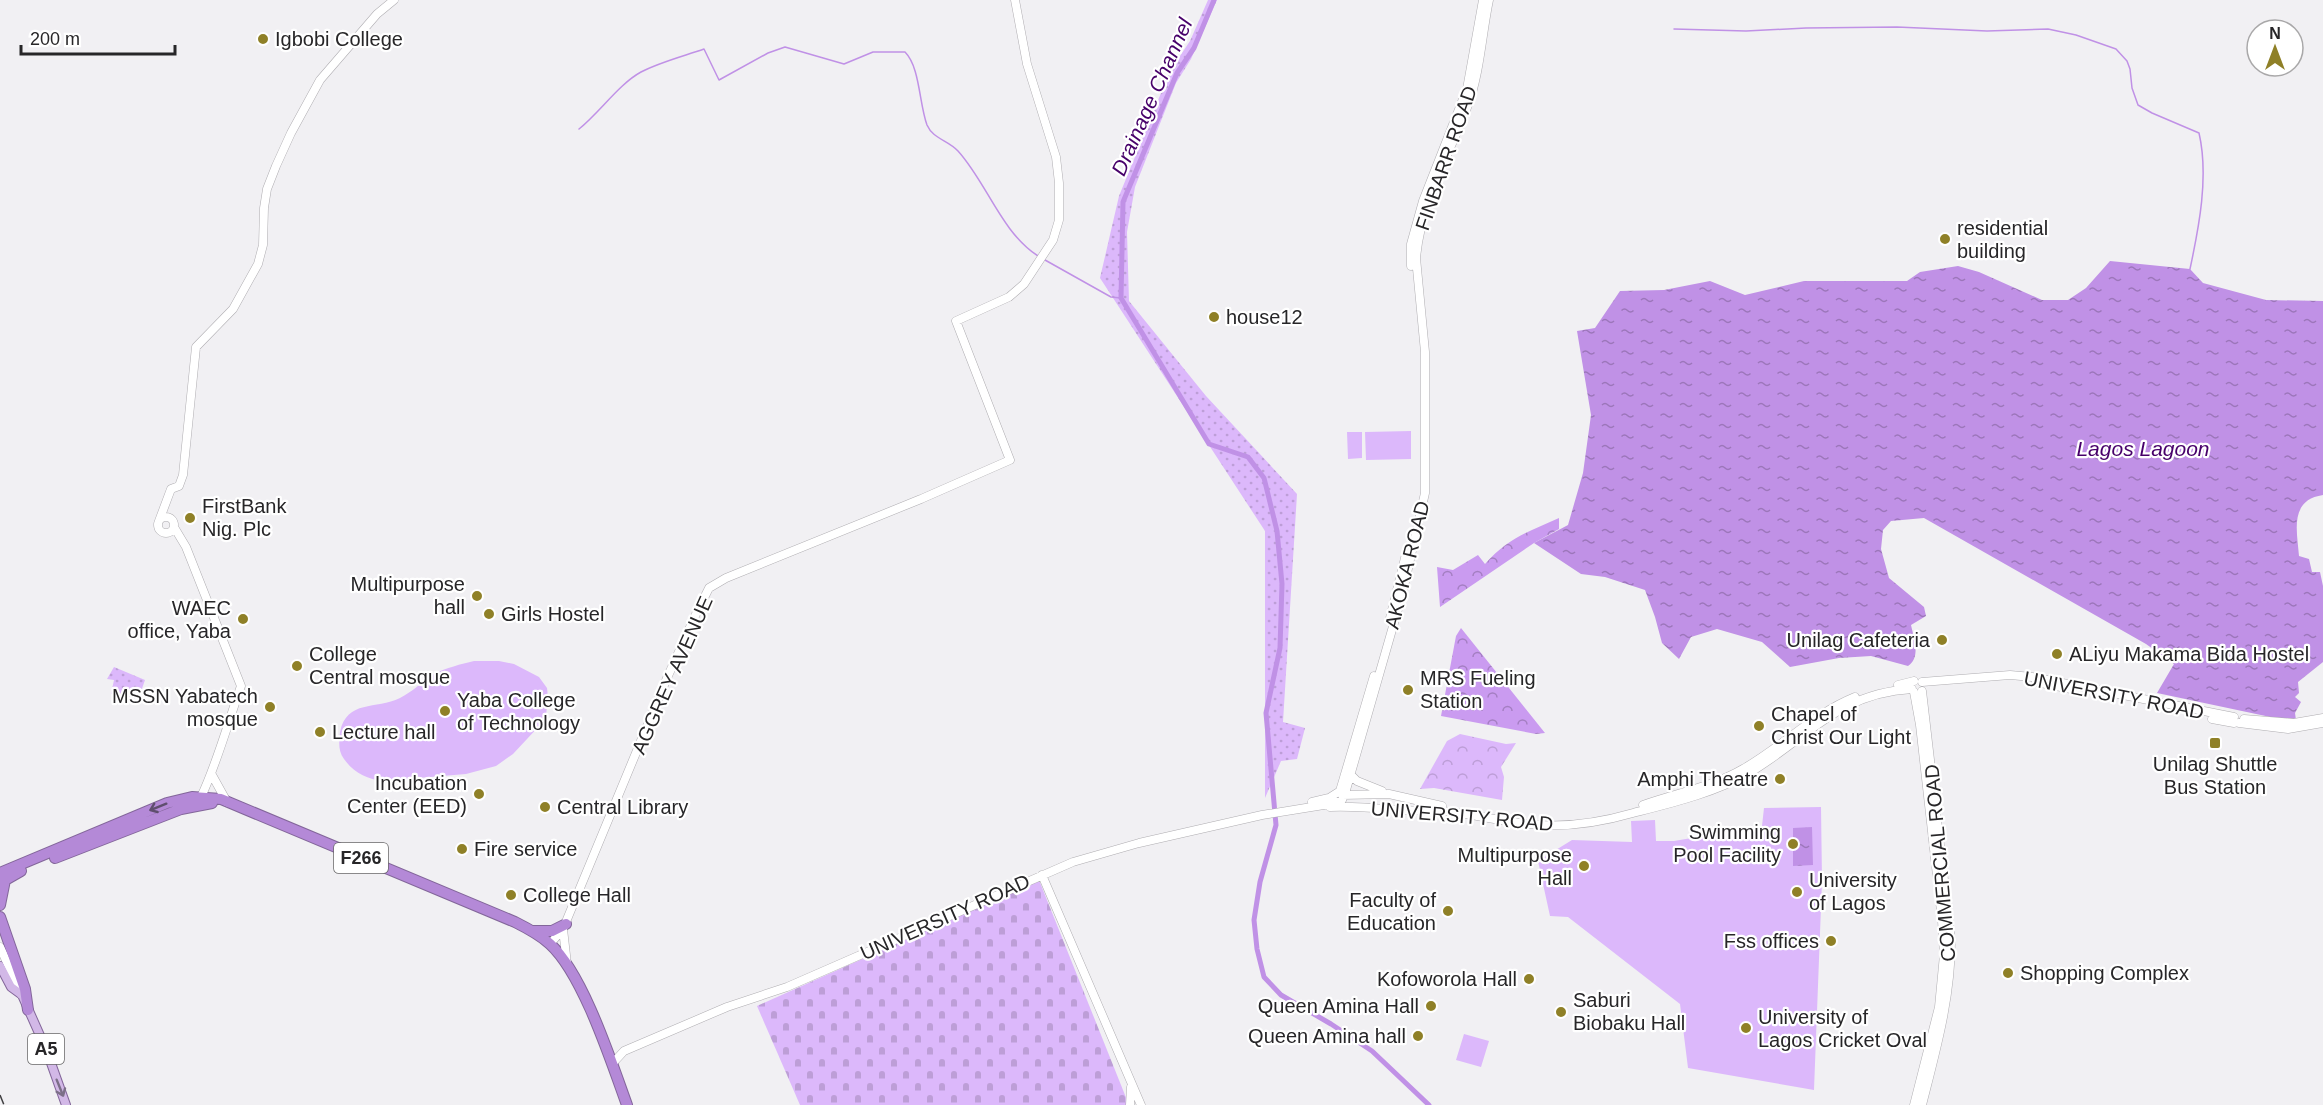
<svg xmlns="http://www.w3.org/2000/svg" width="2323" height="1105" font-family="Helvetica,sans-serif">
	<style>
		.grass { fill: url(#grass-dots) }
		.forest { fill: url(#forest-crowns) }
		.cemetery { fill: url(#cemetery-stones) }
		.park { fill: url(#park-crowns) }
		.pitch { fill: #dcb8fb }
		.water { fill: url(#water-ripples) }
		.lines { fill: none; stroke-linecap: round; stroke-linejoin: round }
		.stream { stroke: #c091e6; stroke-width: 1.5 }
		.canal { stroke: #c091e6; stroke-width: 5 }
		.secondary-casing { stroke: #afadb1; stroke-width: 9 }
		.primary-casing { stroke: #83669a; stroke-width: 10 }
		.highway-casing { stroke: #83669a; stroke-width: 12 }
		.secondary { stroke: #fff; stroke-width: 8 }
		.primary { stroke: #d2b8e7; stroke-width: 8 }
		.highway { stroke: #b489d7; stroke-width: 10 }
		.rail { stroke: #3f3e40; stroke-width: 1.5; stroke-dasharray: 10 10; stroke-linecap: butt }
		.oneway { stroke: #5f4e6e }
		.oneway2 { stroke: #7c6f88 }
		.poi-dot { fill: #8f8027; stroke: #fff; stroke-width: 2 }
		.labels { text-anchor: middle; stroke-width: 4.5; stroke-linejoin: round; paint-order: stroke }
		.shield { fill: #fff; stroke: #686768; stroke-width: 1.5 }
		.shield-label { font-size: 18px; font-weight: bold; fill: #272628 }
		.poi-label { font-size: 20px; fill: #272628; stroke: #fff; text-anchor: start }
		.street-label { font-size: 20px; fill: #272628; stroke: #fff }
		.water-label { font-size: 21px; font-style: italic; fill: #47006a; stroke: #fff }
	</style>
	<defs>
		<pattern id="grass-dots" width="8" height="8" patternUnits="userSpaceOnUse" patternTransform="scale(1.5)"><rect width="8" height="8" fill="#dcb8fb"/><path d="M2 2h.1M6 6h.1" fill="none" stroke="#bd9ed7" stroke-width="1.8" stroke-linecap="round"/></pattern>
		<pattern id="forest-crowns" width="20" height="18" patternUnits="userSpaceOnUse" patternTransform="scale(1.5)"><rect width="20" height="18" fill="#ca9bf0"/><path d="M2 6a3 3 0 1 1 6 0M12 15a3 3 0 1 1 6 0" fill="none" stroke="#a47ec2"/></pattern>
		<pattern id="cemetery-stones" width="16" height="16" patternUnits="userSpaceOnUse" patternTransform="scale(1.5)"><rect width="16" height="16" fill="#dcb8fb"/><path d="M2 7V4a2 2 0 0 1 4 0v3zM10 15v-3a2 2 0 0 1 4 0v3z" fill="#bd9ed7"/></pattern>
		<pattern id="park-crowns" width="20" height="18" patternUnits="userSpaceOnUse" patternTransform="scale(1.5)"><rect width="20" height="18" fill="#dcb8fb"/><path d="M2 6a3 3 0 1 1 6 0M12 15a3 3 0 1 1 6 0" fill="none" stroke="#bd9ed7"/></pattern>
		<pattern id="water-ripples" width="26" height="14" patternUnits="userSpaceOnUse" patternTransform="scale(1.5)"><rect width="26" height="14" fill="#c091e6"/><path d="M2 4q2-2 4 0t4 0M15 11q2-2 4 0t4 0" fill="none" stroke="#9c76ba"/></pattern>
	</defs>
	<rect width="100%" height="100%" fill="#f1f0f3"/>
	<path class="grass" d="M1208 0H1217L1191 59 1176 83 1135 187 1127 232 1129 301 1206 396 1297 494 1283 722 1305 728 1297 759 1281 761 1265 798V531L1100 278 1119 196 1170 71 1190 41Z
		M114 667 145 680 138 700 122 694H111L114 680 107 679Z"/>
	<path class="forest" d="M1559 518V529L1534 543 1440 607 1437 567 1453 570 1478 555 1485 564C1508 538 1528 532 1559 518Z
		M1461 628 1545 733 1536 734 1441 716 1456 636Z"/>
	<path class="cemetery" d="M1039 880 1129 1105H800L757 1006Z"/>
	<path class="park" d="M1460 734 1506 744 1516 743 1501 767 1504 777 1502 800 1434 788 1420 789 1447 741Z"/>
	<path class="pitch" d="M1411 431V459L1366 460 1365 432Z
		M1347 432H1362V458L1348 459Z
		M474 661H499L514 664 539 677 547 688 548 697 546 716 541 724 513 754 496 766 466 774 383 781C367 779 354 773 344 759 338 751 339 742 340 732 347 699 376 710 400 698 412 692 422 682 434 674 446 668 461 664 474 661Z
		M1821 807 1822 881 1814 1090 1688 1068 1680 1004 1568 917 1550 916 1538 861 1572 840 1632 842 1631 821 1655 820 1656 841H1674L1762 826 1764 808Z
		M1464 1034 1489 1041 1481 1067 1456 1060Z"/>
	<path class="water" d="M2110 261 2190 269 2203 283 2266 300 2323 301V495C2289 500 2297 531 2299 556L2309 559 2312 572H2320L2323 586V662L2298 682 2299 693 2295 697 2301 702 2295 713 2296 720 2289 721 2157 693 2174 664 2146 644 1924 518 1891 521 1883 530 1881 549 1889 578 1924 607 1926 616 1911 625C1914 639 1921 657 1908 666L1871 656 1839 658 1790 667 1762 642 1717 629 1691 637 1679 659 1662 643 1655 617 1645 590 1605 577 1581 574 1534 543 1568 525 1583 473 1591 415 1577 331 1595 328 1620 291 1664 290 1710 281 1745 295 1804 281H1907L1920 272 1958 266 1979 272 2042 300H2068L2086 288Z
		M1812 827 1813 865 1793 866V828Z"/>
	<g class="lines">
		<path class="stream" d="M1674 29 1746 31 1806 28 1897 27 1987 31 2048 29 2076 35 2116 49 2127 61 2130 69 2132 88 2138 105 2152 113 2199 133C2209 176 2199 227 2190 269
			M579 129C600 112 619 84 641 72 660 62 684 56 704 49L719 80 768 53 785 47 844 64 873 52H905C920 67 919 103 927 125 933 139 948 140 958 151 987 183 1001 232 1038 256
			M1045 260 1111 297 1121 298"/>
		<path class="canal" d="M1214 0 1194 48 1177 73 1123 202 1121 298 1209 444 1248 457 1264 478 1277 531 1282 584 1280 648 1266 713 1276 825 1260 882 1254 920 1257 949 1264 977 1281 995 1331 1024 1372 1051 1429 1105"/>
		<g class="secondary-casing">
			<path id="secondary" d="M1411 266V244L1423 201 1467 89 1483 0
				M158 525a8 8 0 1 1 16 0a8 8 0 1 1-16 0Z
				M159 521 171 489 179 486 183 475 196 347 233 309 258 264 263 245 264 208 267 189 276 166 291 133 320 80 377 14 394 0
				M174 527 186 547 241 686C228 722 218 761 201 797
				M1390 618 1406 554
				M1922 682 2010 675 2032 677 2234 717
				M2036 682 2071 689
				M1898 685 1914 681
				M1922 691 1951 940C1951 998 1936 1050 1922 1105
				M1914 692 1920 725 1942 920 1944 955 1939 1007 1914 1105
				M2212 719 2234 723
				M2244 719 2294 723 2323 718
				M2239 723 2288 729 2323 723
				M212 775 227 802
				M1351 775 1357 781 1382 791
				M1342 795 1389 794 1442 806
				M1312 802 1329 798 1340 791 1374 676
				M1643 805C1677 793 1712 787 1743 769 1782 747 1813 714 1855 697
				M1330 807C1354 806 1375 808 1398 810 1417 811 1435 810 1453 812 1481 816 1510 823 1538 825 1570 827 1602 822 1633 813 1672 803 1714 793 1749 773 1807 739 1837 693 1912 689
				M1042 875 1141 1105
				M563 929 567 964
				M550 944 563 929 667 678 696 614 709 588 726 578 921 499 1010 460 956 321 1009 297 1024 284 1053 240 1059 220V183L1056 157 1027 64 1015 0
				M0 947 21 994
				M612 1064 624 1051 727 1007 787 987 1073 862 1139 843 1262 815 1330 804 1342 800 1346 790 1402 595 1425 493V352L1416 258C1421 203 1449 155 1468 105 1480 73 1482 33 1489 0
				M1130 1105 1131 1087"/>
		</g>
		<g class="primary-casing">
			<path id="primary" d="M0 966 11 987 22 995 46 1049 66 1105"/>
		</g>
		<g class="highway-casing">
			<path id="highway" d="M55 858 181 809 212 803
				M0 873 167 803 192 797 221 799 515 922C527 928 539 934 550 944 583 974 611 1061 627 1105
				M0 883 21 871
				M0 905 5 880
				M0 917 25 989 28 1010
				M533 931H552L566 924"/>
		</g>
		<use href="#secondary" class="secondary"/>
		<use href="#primary" class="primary"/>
		<use href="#highway" class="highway"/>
		<path class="rail" d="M0 1095 4 1105"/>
	</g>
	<defs><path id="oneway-shaft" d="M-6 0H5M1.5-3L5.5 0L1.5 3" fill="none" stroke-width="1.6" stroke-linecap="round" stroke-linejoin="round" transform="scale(1.5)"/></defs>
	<use class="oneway" href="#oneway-shaft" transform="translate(158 807) rotate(158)"/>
	<use class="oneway2" href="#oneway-shaft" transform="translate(60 1088) rotate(68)"/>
	<g class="poi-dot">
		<circle cx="263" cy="39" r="6"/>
		<circle cx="1945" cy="239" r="6"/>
		<circle cx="1214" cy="317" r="6"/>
		<circle cx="190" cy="518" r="6"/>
		<circle cx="477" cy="596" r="6"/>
		<circle cx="489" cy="614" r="6"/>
		<circle cx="243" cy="619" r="6"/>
		<circle cx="1942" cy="640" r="6"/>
		<circle cx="2057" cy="654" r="6"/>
		<circle cx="297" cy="666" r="6"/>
		<circle cx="1408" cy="690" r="6"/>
		<circle cx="270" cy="707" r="6"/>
		<circle cx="445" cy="711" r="6"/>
		<circle cx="1759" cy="726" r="6"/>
		<circle cx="320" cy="732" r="6"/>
		<rect x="2209" y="737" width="12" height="12" rx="3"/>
		<circle cx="1780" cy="779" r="6"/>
		<circle cx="479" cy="794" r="6"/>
		<circle cx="545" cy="807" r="6"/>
		<circle cx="1793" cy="844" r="6"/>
		<circle cx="462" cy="849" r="6"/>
		<circle cx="1584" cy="866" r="6"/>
		<circle cx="1797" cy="892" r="6"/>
		<circle cx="511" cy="895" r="6"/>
		<circle cx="1448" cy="911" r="6"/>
		<circle cx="1831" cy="941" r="6"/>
		<circle cx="2008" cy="973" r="6"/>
		<circle cx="1529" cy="979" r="6"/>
		<circle cx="1431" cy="1006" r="6"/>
		<circle cx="1561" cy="1012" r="6"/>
		<circle cx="1746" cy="1028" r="6"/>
		<circle cx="1418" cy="1036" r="6"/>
	</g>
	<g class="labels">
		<g class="shield">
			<rect x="334" y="843" width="54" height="30" rx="4.5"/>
			<rect x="28" y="1034" width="36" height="30" rx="4.5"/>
		</g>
		<g class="shield-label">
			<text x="361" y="864">F266</text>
			<text x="46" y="1055">A5</text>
		</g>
		<g class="poi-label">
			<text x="275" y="46">Igbobi College</text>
			<text x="1957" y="235">residential<tspan x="1957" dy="23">building</tspan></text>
			<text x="1226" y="324">house12</text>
			<text x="202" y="513">FirstBank<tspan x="202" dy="23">Nig. Plc</tspan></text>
			<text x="465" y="591" text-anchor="end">Multipurpose<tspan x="465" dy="23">hall</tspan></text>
			<text x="231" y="615" text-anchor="end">WAEC<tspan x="231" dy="23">office, Yaba</tspan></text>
			<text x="501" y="621">Girls Hostel</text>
			<text x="1930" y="647" text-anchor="end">Unilag Cafeteria</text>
			<text x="309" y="661">College<tspan x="309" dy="23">Central mosque</tspan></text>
			<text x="2069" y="661">ALiyu Makama Bida Hostel</text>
			<text x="1420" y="685">MRS Fueling<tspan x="1420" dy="23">Station</tspan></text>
			<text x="258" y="703" text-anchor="end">MSSN Yabatech<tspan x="258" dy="23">mosque</tspan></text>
			<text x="457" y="707">Yaba College<tspan x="457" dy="23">of Technology</tspan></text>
			<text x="1771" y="721">Chapel of<tspan x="1771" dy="23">Christ Our Light</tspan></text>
			<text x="332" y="739">Lecture hall</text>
			<text x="2215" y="771" text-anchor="middle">Unilag Shuttle<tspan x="2215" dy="23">Bus Station</tspan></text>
			<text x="1768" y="786" text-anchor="end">Amphi Theatre</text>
			<text x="467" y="790" text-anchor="end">Incubation<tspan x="467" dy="23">Center (EED)</tspan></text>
			<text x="557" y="814">Central Library</text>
			<text x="1781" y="839" text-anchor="end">Swimming<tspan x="1781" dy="23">Pool Facility</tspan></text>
			<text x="474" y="856">Fire service</text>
			<text x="1572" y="862" text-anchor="end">Multipurpose<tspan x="1572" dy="23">Hall</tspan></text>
			<text x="1809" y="887">University<tspan x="1809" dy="23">of Lagos</tspan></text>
			<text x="523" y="902">College Hall</text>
			<text x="1436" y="907" text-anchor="end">Faculty of<tspan x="1436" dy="23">Education</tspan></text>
			<text x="1819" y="948" text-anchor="end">Fss offices</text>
			<text x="2020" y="980">Shopping Complex</text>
			<text x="1517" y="986" text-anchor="end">Kofoworola Hall</text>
			<text x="1573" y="1007">Saburi<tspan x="1573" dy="23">Biobaku Hall</tspan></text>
			<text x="1419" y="1013" text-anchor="end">Queen Amina Hall</text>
			<text x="1758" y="1024">University of<tspan x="1758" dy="23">Lagos Cricket Oval</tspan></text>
			<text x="1406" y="1043" text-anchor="end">Queen Amina hall</text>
		</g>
		<g class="street-label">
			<text transform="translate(1446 158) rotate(-71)" y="7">FINBARR ROAD</text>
			<text transform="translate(1407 565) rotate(-76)" y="7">AKOKA ROAD</text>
			<text transform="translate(672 675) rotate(-66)" y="7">AGGREY AVENUE</text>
			<text transform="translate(2114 695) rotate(11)" y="7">UNIVERSITY ROAD</text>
			<text transform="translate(1462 816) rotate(5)" y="7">UNIVERSITY ROAD</text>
			<text transform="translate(1940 863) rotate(-95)" y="7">COMMERCIAL ROAD</text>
			<text transform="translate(945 917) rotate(-24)" y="7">UNIVERSITY ROAD</text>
		</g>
		<g class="water-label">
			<text transform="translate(1152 97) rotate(-66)" y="7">Drainage Channel</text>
			<text x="2143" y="456">Lagos Lagoon</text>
		</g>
	</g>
	<g transform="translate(2275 48)"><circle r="28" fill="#ffffff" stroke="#a9a8a9" stroke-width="1.5"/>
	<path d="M0-4.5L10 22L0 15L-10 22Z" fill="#8f8027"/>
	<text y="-9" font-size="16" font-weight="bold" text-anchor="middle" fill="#272628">N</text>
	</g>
	<path d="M21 45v9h154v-9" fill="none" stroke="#272628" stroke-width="3"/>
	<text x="30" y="45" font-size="18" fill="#272628" stroke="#ffffff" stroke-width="4.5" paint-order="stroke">200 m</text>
</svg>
